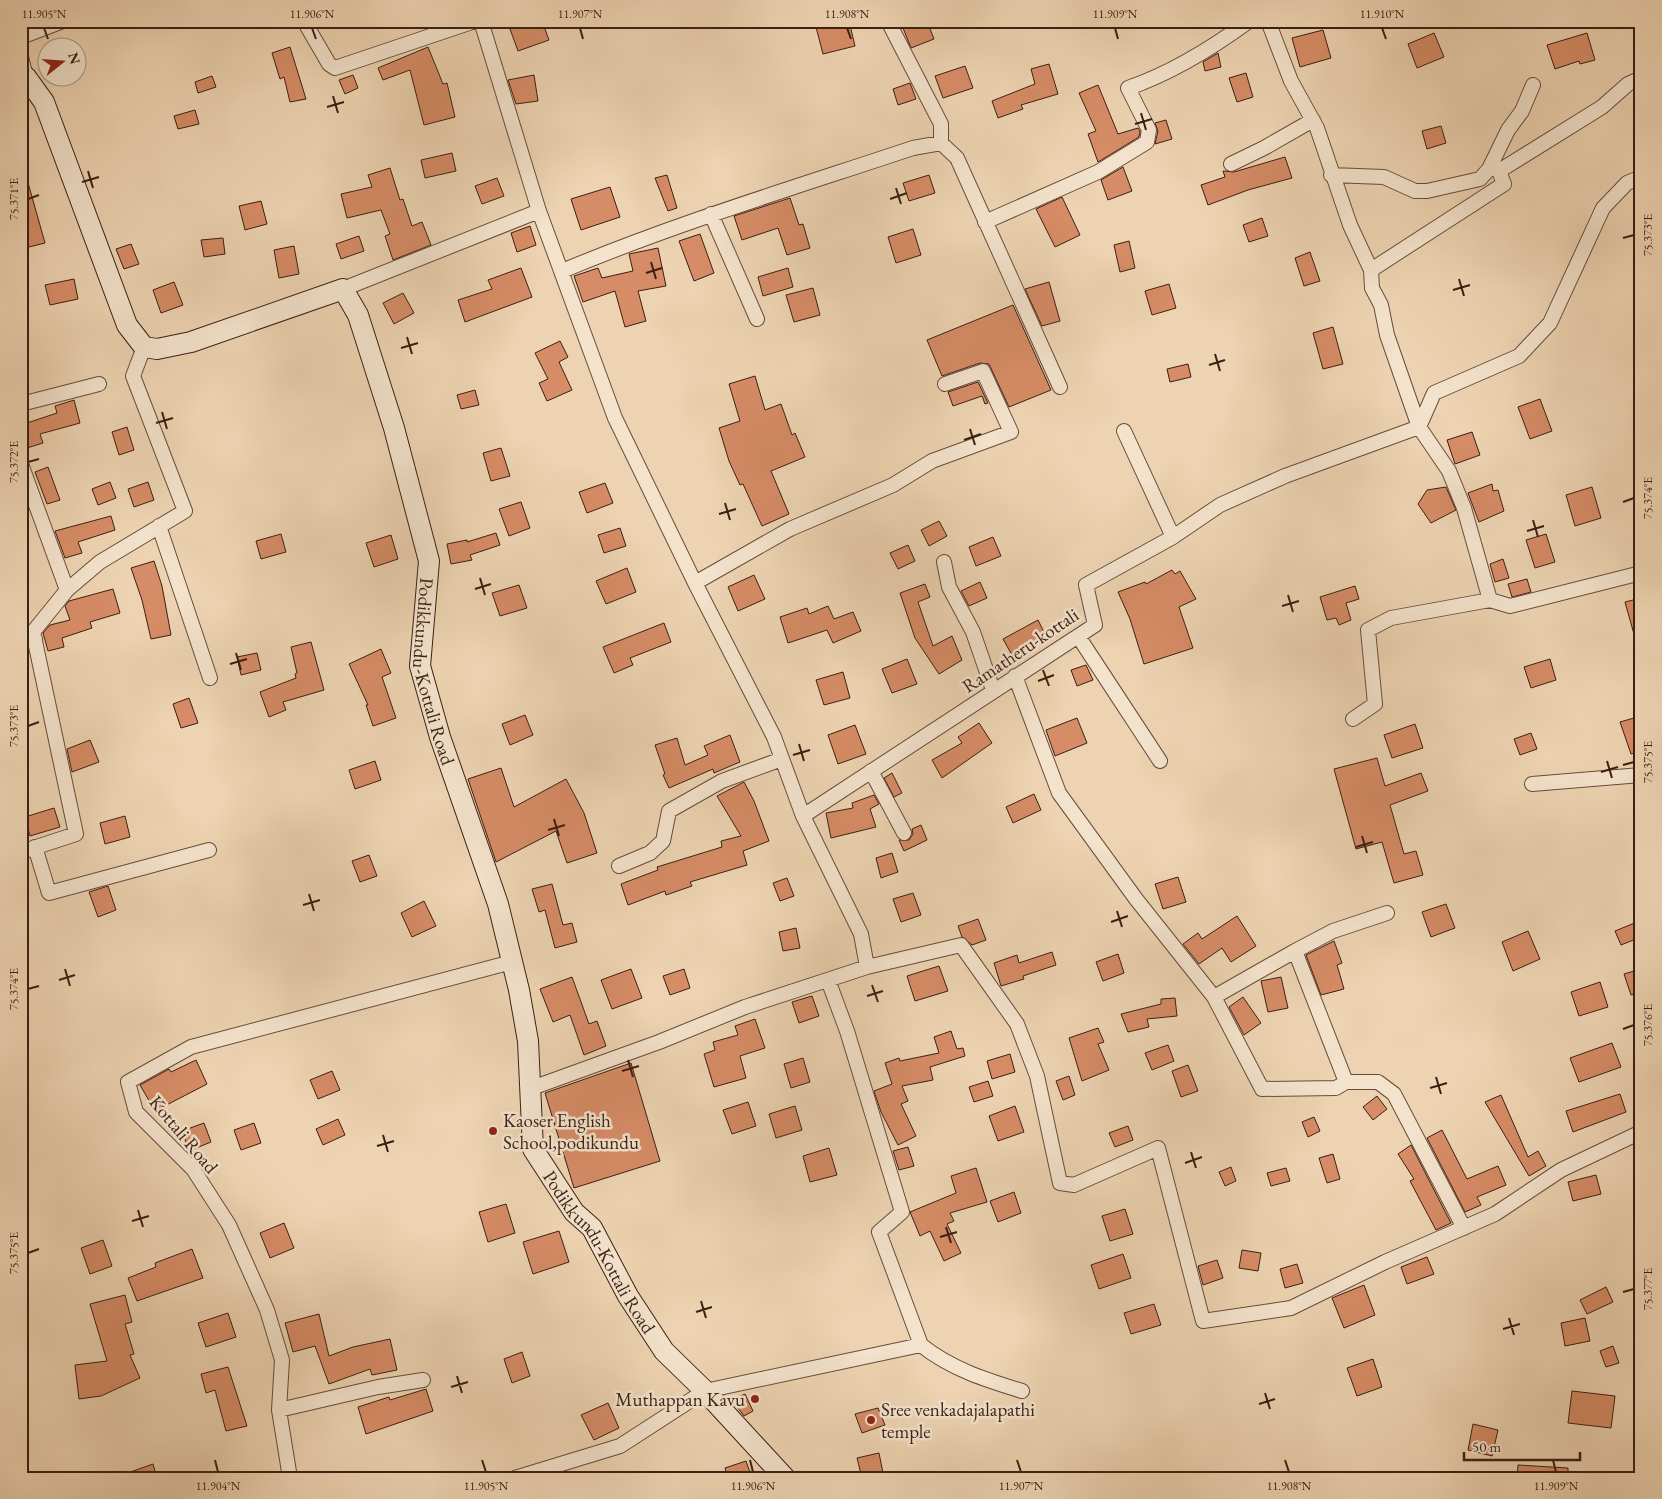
<svg xmlns="http://www.w3.org/2000/svg" width="1662" height="1499" font-family="'EB Garamond',serif">
	<style>
		.building { fill: #d68c66; stroke: #3b1f13 }
		.lines { fill: none; stroke-linecap: round; stroke-linejoin: round }
		.street-casing { stroke: #684c3a; stroke-width: 16 }
		.secondary-casing { stroke: #3b1f13; stroke-width: 22 }
		.street { stroke: #f3e2cc; stroke-width: 14 }
		.secondary { stroke: #f3e2cc; stroke-width: 20 }
		.ticks { fill: none; stroke: #3b1f13; stroke-width: 2 }
		.poi-dot { fill: #8f2418; stroke: #f3e2cc; stroke-width: 2 }
		.labels { text-anchor: middle; stroke-width: 5; stroke-linejoin: round; paint-order: stroke }
		.street-label { font-size: 19px; fill: #3b1f13; stroke: #f3e2cc }
		.poi-label { font-size: 19px; fill: #3b1f13; stroke: #f3e2cc; text-anchor: start }
		.neatline { fill: none; stroke: #3b1f13; stroke-width: 2 }
		.ticks-label { font-size: 12px; text-anchor: middle; fill: #3b1f13 }
	</style>
	<rect width="100%" height="100%" fill="#edd3b1"/>
	<filter id="stains"><feTurbulence type="fractalNoise" baseFrequency=".004" numOctaves="4"/><feColorMatrix values="0 0 0 0 .2 0 0 0 0 .09 0 0 0 0 .02 0 0 0 .5 -.17"/></filter>
	<radialGradient id="worn" r=".72"><stop offset=".6" stop-color="#630" stop-opacity="0"/><stop offset="1" stop-color="#630" stop-opacity=".3"/></radialGradient>
	<path class="building" d="M533 21H542L549 40 518 51 510 29Z
		M837 21H849L855 46 823 54 816 27Z
		M920 21H927L934 39 911 48 903 28Z
		M1323 30 1331 58 1300 67 1292 38Z
		M1434 33 1444 57 1417 68 1408 44Z
		M1587 33 1595 60 1580 64 1579 61 1555 69 1547 45Z
		M290 47 306 99 290 102 284 77 280 79 272 53Z
		M428 47 443 84 447 83 455 117 424 125 410 70 383 80 378 68Z
		M1218 53 1221 67 1205 71 1203 62Z
		M1049 64 1058 94 1021 105 1023 109 998 118 992 101 1035 84 1031 69Z
		M965 66 973 88 943 98 935 76Z
		M1246 73 1253 97 1237 102 1229 78Z
		M353 75 358 88 345 94 339 80Z
		M534 75 538 101 516 104 508 80Z
		M212 76 216 87 198 93 195 82Z
		M910 83 916 99 898 105 893 89Z
		M1098 85 1118 134 1138 128 1140 131 1139 137 1098 162 1088 134 1096 131 1079 93Z
		M195 110 199 124 178 129 174 116Z
		M1166 120 1172 139 1155 144 1158 131 1155 123Z
		M1441 126 1446 143 1427 149 1422 131Z
		M452 153 456 171 425 178 421 160Z
		M1285 157 1292 178 1248 190 1208 205 1201 185 1225 177 1223 171 1234 172Z
		M1123 167 1132 191 1108 200 1101 180Z
		M390 168 400 200 403 199 412 226 422 222 431 245 393 260 385 236 390 234 381 210 347 218 341 194 372 187 368 175Z
		M25 172 45 243 21 249V173Z
		M667 175 677 208 668 211 655 178Z
		M929 175 935 193 909 201 903 183Z
		M497 178 504 196 482 204 475 186Z
		M610 187 620 217 581 230 571 199Z
		M1062 197 1080 235 1055 247 1036 209Z
		M790 198 799 225 803 224 810 248 787 255 778 228 742 240 734 216Z
		M261 201 267 224 245 230 239 206Z
		M1262 218 1268 236 1249 242 1243 225Z
		M530 226 536 245 517 252 511 233Z
		M913 229 921 255 896 263 888 237Z
		M700 234 714 273 694 281 679 241Z
		M359 236 364 251 341 259 336 244Z
		M223 238 225 254 204 257 201 240Z
		M1129 241 1135 268 1120 272 1114 245Z
		M131 244 139 264 124 269 116 249Z
		M294 246 299 274 279 278 274 250Z
		M658 248 666 286 638 291 646 321 625 327 615 291 583 302 574 276 598 268 602 278 633 271 629 254Z
		M1310 252 1320 281 1304 286 1295 258Z
		M521 268 532 297 465 322 458 300 492 289 488 280Z
		M788 268 793 287 763 296 758 277Z
		M74 279 78 299 50 305 45 285Z
		M174 282 183 305 161 313 153 290Z
		M1049 282 1060 321 1042 326 1025 289Z
		M1169 284 1176 308 1152 315 1145 291Z
		M813 288 820 315 794 322 786 295Z
		M403 293 414 313 394 324 383 303Z
		M1013 305 1051 390 1009 407 989 364 980 363 942 376 927 340Z
		M1333 327 1343 364 1323 369 1313 333Z
		M560 341 568 357 559 362 572 390 547 401 539 383 548 379 535 353Z
		M1188 364 1191 377 1170 382 1167 369Z
		M755 376 765 410 781 404 792 435 795 433 805 457 771 471 789 514 762 526 743 484 740 485 729 461 719 428 740 421 729 384Z
		M978 382 988 403 985 404 982 396 953 406 948 392Z
		M475 390 479 405 461 409 457 395Z
		M1540 399 1552 431 1530 439 1518 407Z
		M74 400 80 423 40 434 43 443 27 448 21 425 57 413 55 406Z
		M127 427 134 450 119 455 112 432Z
		M1472 432 1480 455 1455 464 1447 440Z
		M501 448 510 476 491 481 483 453Z
		M48 467 60 500 47 504 35 472Z
		M110 482 116 498 98 505 92 489Z
		M148 482 154 500 134 507 128 489Z
		M605 483 613 503 587 513 579 492Z
		M1492 484 1493 491 1498 490 1504 511 1479 522 1468 493Z
		M1446 487 1456 510 1431 523 1418 504 1427 490Z
		M1592 487 1601 518 1575 526 1566 495Z
		M521 502 530 528 509 536 499 509Z
		M111 516 115 530 78 542 82 553 65 558 55 531Z
		M939 521 947 536 929 546 921 530Z
		M620 528 626 546 604 553 598 535Z
		M496 533 500 545 470 555 472 560 451 564 447 544 467 540V542Z
		M281 534 286 552 261 559 256 541Z
		M1546 534 1555 562 1535 568 1526 540Z
		M391 535 398 559 374 567 366 543Z
		M993 537 1001 556 976 566 969 547Z
		M908 545 915 561 898 569 890 553Z
		M1503 559 1509 578 1495 582 1490 564Z
		M154 561 162 586 171 635 151 639 142 600 131 568Z
		M627 568 636 592 606 604 596 581Z
		M1172 570 1175 574 1180 571 1196 599 1179 607 1193 648 1144 664 1130 619 1118 592 1145 582 1146 584Z
		M754 575 765 599 738 611 728 587Z
		M1527 579 1531 592 1512 597 1508 584Z
		M980 582 987 598 969 606 961 591Z
		M925 584 930 597 918 602 933 646 952 636 962 660 939 674 915 638 900 593Z
		M519 585 527 608 500 616 492 593Z
		M1355 586 1359 599 1346 603 1351 620 1339 625 1336 618 1327 620 1320 597Z
		M113 589 120 613 90 622 92 628 62 638 64 647 48 651 43 633 50 625 70 620 65 606 69 601Z
		M1641 598V645H1637L1625 602Z
		M828 606 834 619 853 612 861 631 833 643 827 630 788 643 780 617 807 608 809 614Z
		M1038 620 1046 636 1012 655 1003 639Z
		M664 623 671 642 630 658 633 665 614 673 603 647Z
		M311 642 324 690 283 702 286 710 269 717 260 692 296 678 295 674 297 673 291 647Z
		M381 649 391 673 382 677 396 718 373 726 366 705H368L349 664Z
		M257 653 261 670 241 675 237 657Z
		M907 659 917 684 892 693 882 669Z
		M1550 659 1556 680 1531 688 1524 667Z
		M1086 665 1093 680 1077 686 1071 670Z
		M843 672 850 698 824 705 816 680Z
		M189 698 198 723 181 728 173 704Z
		M525 715 533 735 510 745 502 724Z
		M1641 716V751L1631 754 1620 722Z
		M1077 718 1087 743 1055 756 1046 730Z
		M979 723 992 743 942 778 932 760 962 743 958 737Z
		M1415 724 1423 748 1392 758 1384 735Z
		M855 725 866 754 838 764 828 735Z
		M1531 733 1537 749 1520 755 1514 739Z
		M730 735 740 762 714 773 713 769 669 788 663 775 665 774 655 745 677 738 685 765 708 755 704 746Z
		M90 740 99 762 72 772 67 749Z
		M1377 758 1385 786 1421 773 1428 791 1390 805 1404 854 1416 851 1423 875 1394 883 1382 842 1356 849 1334 769Z
		M375 761 381 780 355 789 349 770Z
		M501 768 514 807 566 779 584 813 597 853 567 863 556 831 496 862 468 779Z
		M892 773 902 793 894 797 884 778Z
		M744 782 754 801 769 841 743 851 747 865 690 882 692 886 666 895 665 891 628 905 621 884 658 870 657 867 722 847 721 841 741 836 717 796Z
		M1034 794 1041 810 1013 823 1006 807Z
		M874 795 879 804 870 809 876 827 831 838 826 813 853 808 852 803Z
		M54 808 60 827 30 836 25 817Z
		M125 816 130 837 105 844 100 823Z
		M921 825 927 840 904 851 899 840H909L913 834 912 829Z
		M892 853 898 872 881 878 876 858Z
		M369 855 377 876 360 882 352 861Z
		M1178 877 1186 902 1163 909 1155 884Z
		M787 878 794 896 780 901 773 883Z
		M552 884 563 925 572 923 577 942 555 948 545 910 539 912 532 889Z
		M108 886 116 910 98 917 89 892Z
		M913 893 921 915 901 922 893 899Z
		M424 901 436 926 412 937 401 913Z
		M1446 904 1455 928 1431 937 1422 912Z
		M1237 916 1256 946 1231 962 1222 948 1199 964 1183 944 1198 933 1202 939Z
		M978 919 986 940 972 945 962 937 958 926Z
		M1637 922 1641 937 1621 945 1615 931Z
		M796 928 800 948 783 951 779 932Z
		M1528 931 1540 959 1513 971 1502 942Z
		M1334 941 1342 963 1337 965 1344 989 1321 995 1306 955Z
		M1052 952 1056 965 1023 976 1024 979 1001 986 994 963 1017 955 1019 963Z
		M1118 954 1124 973 1103 981 1096 962Z
		M939 966 948 991 915 1001 907 976Z
		M631 969 642 998 612 1009 601 980Z
		M684 969 690 988 670 995 663 976Z
		M1641 969V992L1631 995 1624 974Z
		M572 977 589 1024 597 1021 606 1046 584 1055 570 1015 553 1022 540 989Z
		M1281 977 1288 1008 1268 1012 1261 981Z
		M1600 982 1608 1007 1579 1016 1571 992Z
		M812 996 819 1016 799 1023 792 1002Z
		M1243 997 1261 1023 1244 1035 1229 1007Z
		M1175 998 1177 1016 1147 1019 1149 1027 1128 1032 1121 1014 1161 1004V999Z
		M755 1019 765 1048 740 1056 746 1078 714 1087 704 1054 715 1050 713 1042 738 1035 735 1026Z
		M1098 1028 1104 1042 1098 1044 1109 1070 1082 1081 1069 1038Z
		M951 1031 957 1049 963 1048 965 1056 930 1067 933 1080 902 1086 908 1101 901 1104 916 1136 898 1145 881 1112 874 1091 892 1084 885 1063 899 1058 900 1061 939 1053 934 1037Z
		M1612 1043 1621 1067 1579 1082 1570 1058Z
		M1168 1045 1174 1061 1152 1070 1145 1053Z
		M1010 1054 1015 1072 992 1079 987 1061Z
		M803 1058 810 1082 791 1088 784 1064Z
		M196 1060 207 1084 155 1111 140 1085 169 1069 171 1072Z
		M631 1063 660 1161 574 1188 545 1093Z
		M1188 1065 1198 1091 1181 1097 1172 1071Z
		M332 1071 340 1090 318 1099 310 1080Z
		M1069 1076 1075 1095 1063 1100 1056 1081Z
		M988 1081 993 1096 974 1102 969 1087Z
		M1620 1094 1626 1112 1573 1132 1566 1111Z
		M1501 1095 1528 1157 1538 1151 1546 1166 1529 1176 1485 1102Z
		M1377 1096 1387 1109 1373 1120 1363 1107Z
		M748 1102 756 1126 732 1134 723 1110Z
		M795 1106 802 1130 776 1138 769 1114Z
		M1015 1106 1024 1132 998 1141 989 1116Z
		M1314 1117 1320 1131 1308 1137 1302 1122Z
		M338 1119 345 1135 323 1145 316 1129Z
		M204 1123 211 1142 189 1151 182 1131Z
		M254 1123 261 1143 241 1150 234 1130Z
		M1128 1126 1133 1140 1115 1147 1109 1133Z
		M1442 1130 1467 1179 1498 1166 1506 1185 1477 1197 1481 1205 1465 1212 1427 1138Z
		M1411 1145 1451 1223 1436 1230 1410 1181 1414 1179 1398 1154Z
		M908 1147 914 1166 899 1170 893 1151Z
		M829 1148 837 1175 810 1182 803 1156Z
		M1333 1154 1340 1179 1327 1183 1319 1158Z
		M1231 1167 1236 1181 1225 1186 1219 1172Z
		M976 1168 987 1202 950 1213 954 1221 947 1224 961 1253 944 1261 930 1231 920 1236 910 1212 956 1193 951 1176Z
		M1286 1168 1290 1181 1271 1186 1267 1173Z
		M1596 1175 1601 1194 1573 1201 1568 1182Z
		M1014 1192 1021 1213 998 1222 990 1201Z
		M506 1204 515 1233 488 1242 479 1212Z
		M1125 1209 1133 1234 1110 1241 1102 1216Z
		M284 1223 294 1248 270 1258 260 1233Z
		M559 1231 569 1262 533 1274 523 1242Z
		M103 1240 112 1266 90 1274 81 1248Z
		M192 1249 203 1278 137 1301 128 1278 156 1267 155 1263Z
		M1242 1250 1261 1253 1258 1271 1239 1268Z
		M1123 1254 1131 1278 1099 1289 1091 1265Z
		M1427 1257 1434 1274 1407 1284 1401 1267Z
		M1217 1260 1223 1278 1203 1285 1198 1266Z
		M1297 1264 1303 1283 1285 1288 1280 1269Z
		M1364 1285 1375 1315 1344 1328 1332 1298Z
		M1606 1287 1613 1302 1587 1314 1580 1300Z
		M125 1295 132 1322 125 1324 134 1354 130 1355 140 1378 101 1396 79 1399 75 1365 107 1361 90 1304Z
		M1154 1304 1161 1325 1131 1334 1124 1313Z
		M228 1313 236 1337 206 1347 198 1323Z
		M319 1314 329 1356 353 1347 390 1339 397 1370 372 1375 370 1369 329 1384 315 1346 293 1352 285 1323Z
		M1585 1318 1590 1341 1565 1346 1561 1323Z
		M1613 1346 1619 1363 1606 1367 1600 1351Z
		M522 1352 530 1376 512 1383 504 1359Z
		M1373 1359 1382 1387 1357 1396 1347 1368Z
		M228 1367 247 1426 226 1431 215 1390 206 1393 201 1374Z
		M426 1389 433 1411 366 1434 358 1407 389 1397 390 1400Z
		M1572 1391 1615 1396 1611 1428 1568 1423Z
		M745 1394 753 1411 744 1416 732 1400Z
		M608 1403 619 1428 594 1440 581 1415Z
		M878 1408 885 1425 862 1433 855 1414Z
		M1473 1424 1498 1430 1492 1456 1468 1450Z
		M879 1453 884 1478H862L857 1458Z
		M746 1461 752 1478H728L725 1468Z
		M153 1464 157 1478H120L119 1476Z
		M1518 1465 1568 1468V1478H1517Z"/>
	<g class="lines">
		<g class="street-casing">
			<path id="street" d="M304 21 329 64 335 68 475 21
				M481 21 539 211 615 418 695 583 774 737 803 816 861 934 867 967 745 1007 659 1042 529 1089
				M888 21 941 124V143
				M1268 21 1291 81 1317 128 1350 225 1371 270 1372 288 1381 305 1387 335 1419 427 1449 471 1464 508 1490 600 1510 606 1641 573
				M21 37 63 21
				M21 57 26 77
				M1231 164 1264 148 1313 120
				M1331 175 1384 177 1415 191H1427L1480 179 1489 169 1508 130 1522 111 1533 85
				M711 214 757 319
				M985 222 1098 172 1147 142 1149 130 1128 88C1172 73 1212 48 1249 21
				M1371 270 1504 184 1499 171 1602 107 1628 84 1641 78
				M562 271C677 223 796 187 913 148L941 143 957 158 1060 387
				M343 289 539 211
				M21 404 99 384
				M21 464 67 590
				M159 526 210 678
				M1173 537 1220 505 1285 476 1419 427 1434 393 1519 356 1550 323 1603 208 1627 183 1641 177
				M944 562 949 587 973 632 993 690
				M695 583 790 529 893 485 932 461 1011 432 983 371 945 384
				M1078 636 1160 761
				M21 642 35 639
				M1015 676 1059 793 1136 899 1214 997 1295 951 1346 1082H1378L1394 1094 1464 1228
				M1353 719 1375 704 1368 630 1391 618 1490 600
				M871 771 904 833
				M1532 784 1641 775
				M803 816 1095 625 1086 585 1173 537 1124 431
				M35 847 49 893 209 850
				M21 852 76 834 33 632 67 590 100 562 185 511 133 376 144 347
				M619 866 650 853 663 841 669 811 722 781 782 759
				M1295 951 1333 931 1387 913
				M867 967 961 945 1017 1024 1037 1076 1060 1183 1074 1185 1158 1148 1203 1321 1291 1308 1385 1262 1495 1214 1561 1170 1641 1132
				M828 980 847 1031 902 1212 879 1232 921 1345C951 1369 986 1380 1022 1391
				M1214 997 1262 1089 1336 1088 1346 1082
				M279 1410 378 1387 423 1380
				M290 1478 279 1410 282 1360 267 1310 229 1225 193 1169 136 1112 128 1082 191 1047 512 962
				M515 1478 620 1446 705 1391 921 1345"/>
		</g>
		<g class="secondary-casing">
			<g id="secondary">
				<path id="s1" d="M21 76 26 77 44 102 127 325 144 347 157 349 191 342 343 289 358 315 394 428 429 561 420 666 440 737 498 904 519 990 528 1041 533 1149 574 1212 592 1228 628 1296 664 1351 705 1391 785 1478"/>
			</g>
		</g>
		<use href="#street" class="street"/>
		<use href="#secondary" class="secondary"/>
	</g>
	<path class="ticks" d="M44 28 48 39M312 28 316 39M580 28 583 39M847 28 851 39M1115 28 1118 39M1382 28 1386 39M333 96 338 113M327 107 344 102M1141 113 1146 130M1135 124 1152 119M88 171 93 188M82 182 99 177M896 188 901 204M28 199 39 195M890 199 907 193M1623 238 1634 235M651 262 656 279M646 273 662 268M1459 279 1464 296M1453 290 1470 285M407 337 412 354M401 348 418 343M1215 354 1220 371M1209 365 1225 360M162 412 167 429M156 423 173 418M970 429 975 445M964 440 981 434M28 462 39 459M1623 502 1634 498M725 503 730 520M719 514 736 509M1533 520 1538 537M1527 531 1544 526M480 578 485 595M475 589 491 584M1288 595 1293 612M1282 606 1299 601M236 653 241 670M230 664 247 659M1043 670 1049 686M1038 681 1054 675M28 726 39 722M799 744 804 761M793 755 810 750M1607 761 1612 778M1623 765 1634 762M1601 772 1618 767M554 819 559 836M548 830 565 825M1362 836 1367 853M1356 847 1373 842M309 894 314 911M303 905 320 900M1117 911 1122 927M1111 922 1128 916M65 969 70 986M59 980 75 975M872 985 878 1002M28 989 39 986M867 996 883 991M1623 1029 1634 1025M628 1060 633 1077M622 1071 639 1066M1436 1077 1441 1094M1430 1088 1447 1083M383 1135 388 1152M377 1146 394 1141M1191 1152 1196 1168M1185 1163 1202 1157M138 1210 143 1227M132 1221 149 1216M946 1227 951 1243M940 1237 957 1232M28 1253 39 1249M1623 1292 1634 1289M701 1301 706 1318M696 1312 712 1307M1509 1318 1514 1335M1503 1329 1520 1324M457 1376 462 1393M451 1387 468 1382M1265 1393 1270 1409M1259 1404 1275 1399M215 1460 218 1472M482 1460 486 1472M750 1460 753 1472M1017 1460 1021 1472M1285 1460 1289 1472M1553 1460 1556 1472"/>
	<g class="poi-dot">
		<circle cx="493" cy="1131" r="5"/>
		<circle cx="755" cy="1399" r="5"/>
		<circle cx="871" cy="1420" r="5"/>
	</g>
	<g class="labels">
		<g class="street-label">
			<text transform="translate(1020 650) rotate(-34)" y="7">Ramatheru-kottali</text>
			<text dy="7" stroke="none"><textPath href="#s1" startOffset="909">Podikkundu-Kottali Road</textPath></text>
			<text transform="translate(184 1134) rotate(50)" y="7">Kottali Road</text>
			<text dy="7" stroke="none"><textPath href="#s1" startOffset="1524">Podikkundu-Kottali Road</textPath></text>
		</g>
		<g class="poi-label">
			<text x="503" y="1127">Kaoser English<tspan x="503" dy="22">School,podikundu</tspan></text>
			<text x="745" y="1406" text-anchor="end">Muthappan Kavu</text>
			<text x="881" y="1416">Sree venkadajalapathi<tspan x="881" dy="22">temple</tspan></text>
		</g>
	</g>
	<rect width="1662" height="1499" fill="none" stroke="#edd3b1" stroke-width="55"/>
	<g transform="translate(62 62) rotate(73)"><circle r="24" fill="#f3e2cc" stroke="#a99482"/>
	<path d="M0-4L9 19L0 12L-9 19Z" fill="#8f2418"/>
	<text y="-8" font-size="14" font-weight="bold" text-anchor="middle" fill="#3b1f13">N</text>
	</g>
	<path d="M1464 1452v8h116v-8" fill="none" stroke="#3b1f13" stroke-width="2.5"/>
	<text x="1472" y="1452" font-size="15" fill="#3b1f13" stroke="#f3e2cc" stroke-width="4" paint-order="stroke">50 m</text>
	<rect x="28" y="28" width="1606" height="1444" class="neatline"/>
	<g class="ticks-label">
		<text x="44" y="18">11.905°N</text>
		<text x="312" y="18">11.906°N</text>
		<text x="580" y="18">11.907°N</text>
		<text x="847" y="18">11.908°N</text>
		<text x="1115" y="18">11.909°N</text>
		<text x="1382" y="18">11.910°N</text>
		<text transform="translate(14 199) rotate(-90)" y="4">75.371°E</text>
		<text transform="translate(1648 235) rotate(-90)" y="4">75.373°E</text>
		<text transform="translate(14 462) rotate(-90)" y="4">75.372°E</text>
		<text transform="translate(1648 498) rotate(-90)" y="4">75.374°E</text>
		<text transform="translate(14 726) rotate(-90)" y="4">75.373°E</text>
		<text transform="translate(1648 762) rotate(-90)" y="4">75.375°E</text>
		<text transform="translate(14 989) rotate(-90)" y="4">75.374°E</text>
		<text transform="translate(1648 1025) rotate(-90)" y="4">75.376°E</text>
		<text transform="translate(14 1253) rotate(-90)" y="4">75.375°E</text>
		<text transform="translate(1648 1289) rotate(-90)" y="4">75.377°E</text>
		<text x="218" y="1490">11.904°N</text>
		<text x="486" y="1490">11.905°N</text>
		<text x="753" y="1490">11.906°N</text>
		<text x="1021" y="1490">11.907°N</text>
		<text x="1289" y="1490">11.908°N</text>
		<text x="1556" y="1490">11.909°N</text>
	</g>
	<rect width="100%" height="100%" filter="url(#stains)"/>
	<rect width="100%" height="100%" fill="url(#worn)"/>
</svg>
